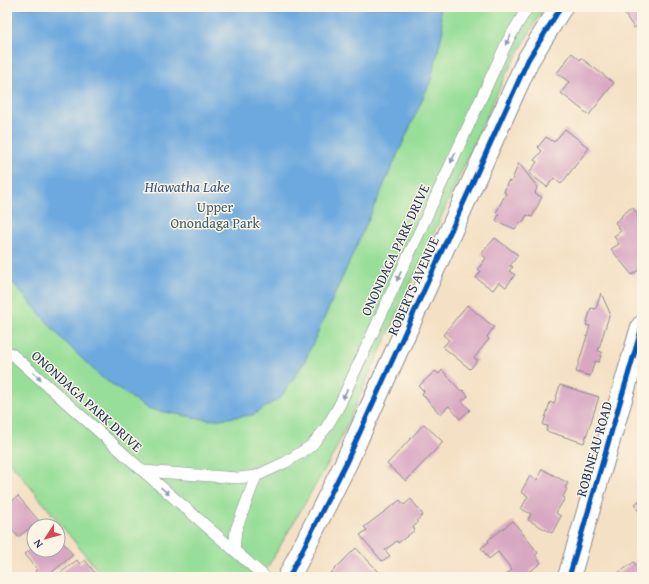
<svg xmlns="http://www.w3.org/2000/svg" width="649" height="584" font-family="'Gentium Book Plus',serif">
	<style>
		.green { fill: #97de98; stroke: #59867b }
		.water { fill: #6da9de; stroke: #446c9e }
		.building { fill: #d8a8c2 }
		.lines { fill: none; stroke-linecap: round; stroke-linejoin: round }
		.service-casing { stroke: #888891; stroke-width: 12 }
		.minor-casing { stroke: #888891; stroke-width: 24 }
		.service { stroke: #fff; stroke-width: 11 }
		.minor { stroke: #fff; stroke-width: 22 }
		.cycleway-casing { stroke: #fcf5e5; stroke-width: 8 }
		.cycleway { stroke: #0057b8; stroke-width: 5 }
		.oneway { fill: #8d97ae }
		.labels { text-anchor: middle; stroke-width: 3; stroke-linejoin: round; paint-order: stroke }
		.park-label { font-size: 14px; fill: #3a5b6c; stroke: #fcf5e5 }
		.street-label { font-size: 14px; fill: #1b2f5e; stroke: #fcf5e5 }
		.water-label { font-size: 15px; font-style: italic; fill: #345484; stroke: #fcf5e5 }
	</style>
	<rect width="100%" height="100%" fill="#fcf5e5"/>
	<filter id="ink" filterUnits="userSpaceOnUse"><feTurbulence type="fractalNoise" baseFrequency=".025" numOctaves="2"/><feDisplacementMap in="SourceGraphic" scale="8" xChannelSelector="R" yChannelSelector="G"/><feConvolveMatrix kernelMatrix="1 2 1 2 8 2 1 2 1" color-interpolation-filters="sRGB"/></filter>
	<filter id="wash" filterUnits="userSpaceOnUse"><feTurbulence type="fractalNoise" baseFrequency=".012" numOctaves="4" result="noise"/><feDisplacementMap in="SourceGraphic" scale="16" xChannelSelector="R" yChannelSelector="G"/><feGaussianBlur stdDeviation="0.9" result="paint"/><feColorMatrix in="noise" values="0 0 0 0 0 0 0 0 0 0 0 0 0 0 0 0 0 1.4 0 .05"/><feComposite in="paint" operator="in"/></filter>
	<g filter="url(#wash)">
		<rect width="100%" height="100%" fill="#f4e0c4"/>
		<path class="green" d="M7 7H544L504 78 334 453 262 577H103L7 458Z"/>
		<path class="water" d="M7 7H439L443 30 431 80 304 363 280 398 253 415 210 420 148 409 100 376 62 339 7 276Z"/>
		<g id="blocks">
			<path class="building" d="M620 7H642V22L634 28Z
				M572 53 580 60 581 58 614 83 589 115 561 93 569 82 557 73Z
				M565 129 589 148 561 184 554 178 547 187 529 173 537 162 534 160 542 151 538 147 546 137 554 142Z
				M519 163 537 187 535 194 542 197 532 217 527 215 522 223H519L515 229 496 221 499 214 496 213 506 193 504 192 508 181 511 182Z
				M631 208H633L638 215 637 216 642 223V266L640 267 641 268 632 275 611 249 619 244 614 236 621 231 615 222 622 217 621 216Z
				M495 238 518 255 510 266 513 267 509 271 515 275 506 287 499 282 493 290 476 278 481 271 478 269 486 258 481 254Z
				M601 293 610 313 598 351 602 352 599 362 595 361 590 376 576 372 590 326 586 325 591 308 596 309Z
				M467 305 494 327 487 337 489 339 474 358 478 360 470 369 443 347 449 340 443 335Z
				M442 370 461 391 463 390 468 396 462 401 470 410 460 419 449 406 440 414 422 394 424 391 419 386 435 371 439 374Z
				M560 385 599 397 584 443 546 431 548 426 543 425 550 402 554 404Z
				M424 424 443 442 406 481 387 464Z
				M542 469 568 483 565 488 567 489 563 497 565 498 556 513 561 516 552 533 528 520 531 514 521 509 528 496 521 492 530 476 537 480Z
				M18 496 39 521 18 537 7 523V505Z
				M411 499 423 515 416 521 418 523 413 527 415 530 398 543 397 541 385 550 390 556 382 561 360 535 367 530 364 527 400 500 404 505Z
				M642 499V516L636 507 637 506 635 504Z
				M513 521 538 553 535 555 541 563 530 571 535 577H505V576L512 570 498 552 489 559 481 548 489 542 488 540Z
				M58 536 73 555 46 577H39L35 571 37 569 25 554 34 547V550H58Z
				M356 548 380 573 377 577H334L331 573Z
				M77 560 80 564 85 560 98 577H55Z
				M634 562 640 571 642 569V577H615L614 576Z"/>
		</g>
	</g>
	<g filter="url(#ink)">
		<use href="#blocks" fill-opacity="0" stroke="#888891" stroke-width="1"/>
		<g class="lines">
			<g class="service-casing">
				<path id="service" d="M7 352 12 354 143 471 265 577
					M143 471 238 478 256 476 286 462 311 446 326 428 339 406 508 40 528 7
					M234 550 236 530 256 476"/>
			</g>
			<g class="minor-casing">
				<path id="minor" d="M289 577 346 463 528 60 561 7
					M569 577 642 327"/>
			</g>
			<use href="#service" class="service"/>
			<use href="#minor" class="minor"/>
			<g class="cycleway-casing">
				<path id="cycleway" d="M289 577 346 463 528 60 561 7
					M569 577 642 327"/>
			</g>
			<use href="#cycleway" class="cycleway"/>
		</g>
		<defs><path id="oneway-solid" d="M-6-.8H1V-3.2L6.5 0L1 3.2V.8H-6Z"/></defs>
		<g class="oneway">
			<use href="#oneway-solid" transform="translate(508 40) rotate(118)"/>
			<use href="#oneway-solid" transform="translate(453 158) rotate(115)"/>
			<use href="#oneway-solid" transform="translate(399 276) rotate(115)"/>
			<use href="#oneway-solid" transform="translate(37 376) rotate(42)"/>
			<use href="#oneway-solid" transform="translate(345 394) rotate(115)"/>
			<use href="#oneway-solid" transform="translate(165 491) rotate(41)"/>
		</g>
	</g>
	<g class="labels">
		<g class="park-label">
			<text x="215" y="212">Upper<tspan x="215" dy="16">Onondaga Park</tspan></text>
		</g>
		<g class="street-label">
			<text transform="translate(395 250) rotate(-65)" y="5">ONONDAGA PARK DRIVE</text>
			<text transform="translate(413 286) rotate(-66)" y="5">ROBERTS AVENUE</text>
			<text transform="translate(87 401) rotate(42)" y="5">ONONDAGA PARK DRIVE</text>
			<text transform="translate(594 449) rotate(-74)" y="5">ROBINEAU ROAD</text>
		</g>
		<g class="water-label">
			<text x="187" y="192">Hiawatha Lake</text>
		</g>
	</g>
	<rect width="649" height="584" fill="none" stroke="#fcf5e5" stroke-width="24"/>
	<g transform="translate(46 538) rotate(234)"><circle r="19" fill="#fcf5e5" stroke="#a2a6af"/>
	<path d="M0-3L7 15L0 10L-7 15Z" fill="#d1495b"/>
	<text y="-6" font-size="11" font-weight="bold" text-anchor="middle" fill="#1b2f5e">N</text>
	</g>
</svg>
